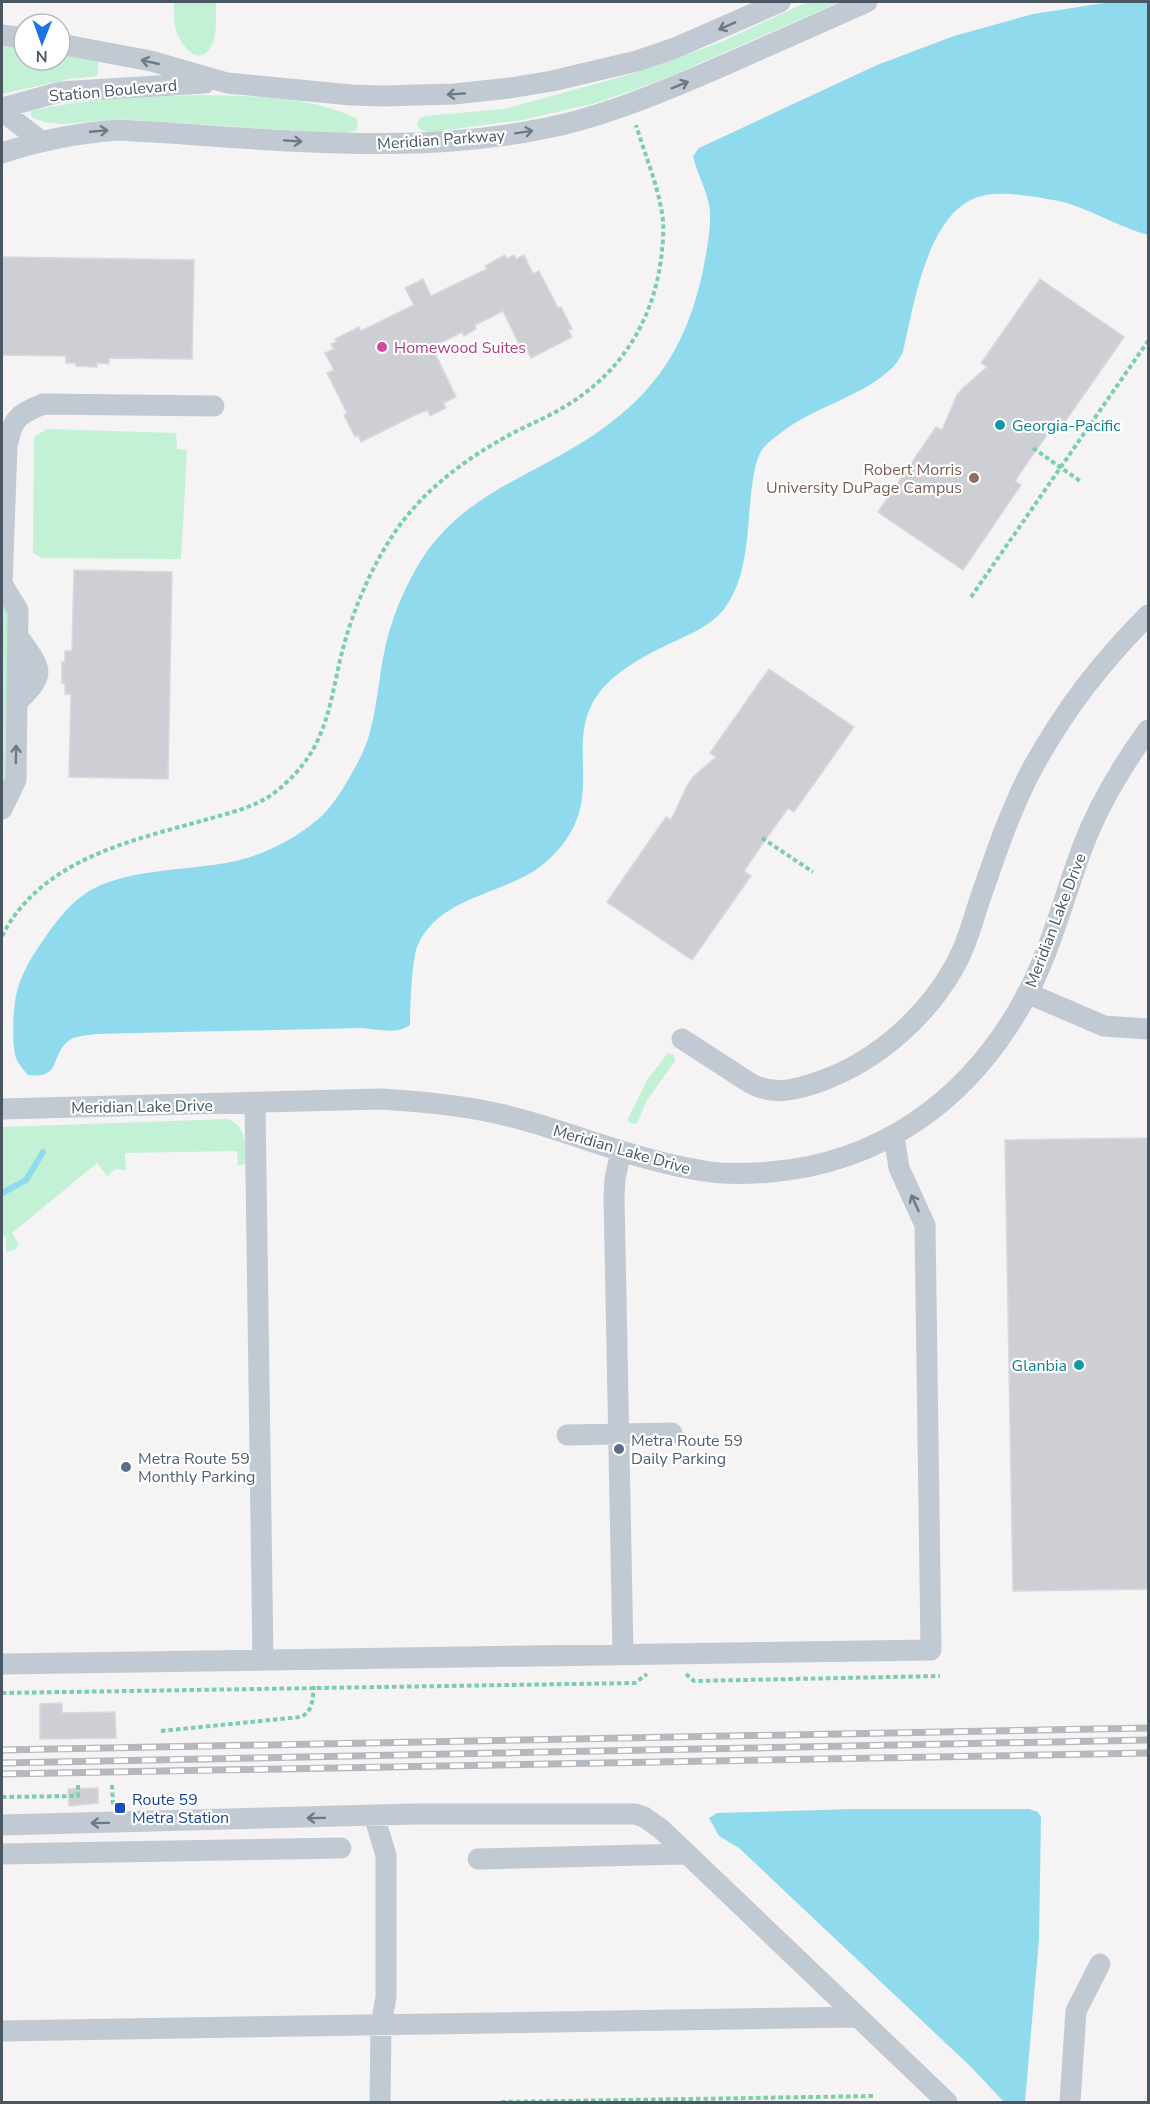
<svg xmlns="http://www.w3.org/2000/svg" width="1150" height="2104" font-family="'Nunito Sans',sans-serif">
	<style>
		.green { fill: #c3f1d5 }
		.water { fill: #90daee }
		.lines { fill: none; stroke-linecap: round; stroke-linejoin: round }
		.stream { stroke: #90daee; stroke-width: 6 }
		.building { fill: #cdcfd5; stroke: #d7d9de; stroke-width: 1.5 }
		.path { stroke: #7ad0a6; stroke-width: 4; stroke-dasharray: 4.5 3; stroke-linecap: butt }
		.minor { stroke: #c1cad2; stroke-width: 21 }
		.rail-casing { stroke: #b5b8bd; stroke-width: 7 }
		.rail { stroke: #fff; stroke-width: 4.5; stroke-dasharray: 14; stroke-linecap: butt }
		.oneway { stroke: #6e7983 }
		.hotel-dot { fill: #d1479c; stroke: #fff; stroke-width: 2 }
		.culture-dot { fill: #0f9aa8; stroke: #fff; stroke-width: 2 }
		.education-dot { fill: #8d6e63; stroke: #fff; stroke-width: 2 }
		.service-dot { fill: #5c6f8a; stroke: #fff; stroke-width: 2 }
		.transit-dot { fill: #1a4fb4; stroke: #fff; stroke-width: 2 }
		.labels { text-anchor: middle; stroke-width: 4.5; stroke-linejoin: round; paint-order: stroke }
		.street-label { font-size: 16px; fill: #4a5661; stroke: #fff }
		.hotel-label { font-size: 16px; fill: #b23c85; stroke: #fff; text-anchor: start }
		.culture-label { font-size: 16px; fill: #0d838f; stroke: #fff; text-anchor: start }
		.education-label { font-size: 16px; fill: #785e54; stroke: #fff; text-anchor: end }
		.service-label { font-size: 16px; fill: #4e5e75; stroke: #fff; text-anchor: start }
		.transit-label { font-size: 16px; fill: #164399; stroke: #fff; text-anchor: start }
	</style>
	<rect width="100%" height="100%" fill="#f5f3f3"/>
	<path class="green" d="M174 2H216C216 13 217 28 214 39 204 71 182 50 176 30 173 20 174 11 174 2Z
		M807 2H840L659 81 596 103 522 120 433 132C426 132 419 132 417 124L419 119 425 116 504 109 635 73 721 42Z
		M2 45 24 48V60H60V53L99 61 97 76 69 79 2 94Z
		M201 95C253 96 308 96 356 118L358 125 356 130 346 134 119 119 62 124 45 122 33 118 31 115V111C87 98 145 97 201 95Z
		M47 429 176 433 177 449 187 450 181 559 42 558 33 553 34 437Z
		M6 605 10 607 9 773 4 783H2V606Z
		M668 1053 674 1055 675 1061 647 1100 638 1121 636 1124 629 1123 628 1119 647 1080Z
		M228 1119C247 1127 246 1146 245 1164L238 1166 237 1151 125 1153 126 1170 116 1169 107 1176 97 1163 12 1233 19 1245 14 1250 6 1252V1237L2 1236V1127Z"/>
	<path class="water" d="M1111 2H1148V235C1122 228 1095 212 1067 203 1057 200 1046 199 1036 197 1015 194 989 190 969 201 926 224 913 308 903 352 900 357 897 363 893 367 866 395 814 407 782 432 775 437 767 443 762 450 754 462 753 481 751 494 747 532 748 578 724 609 711 626 690 634 671 643 642 657 607 675 592 704 569 749 601 795 563 844 553 856 543 866 529 874 490 896 436 901 417 947 412 959 410 1009 410 1025 397 1035 377 1029 361 1028L95 1034C86 1036 74 1035 67 1042 50 1058 61 1079 28 1075 23 1069 16 1062 15 1054 12 1039 13 1011 16 996 20 975 32 956 44 939 55 923 67 907 82 896 119 868 187 871 231 862 261 856 294 840 317 820 328 811 338 797 345 785 354 770 362 756 368 739 379 704 379 662 391 626 398 603 408 582 420 562 459 499 519 481 578 445 648 402 684 355 702 275 706 254 711 232 710 211 708 191 697 175 693 156L699 148 877 65 954 36 1033 14Z
		M856 1809H1029L1038 1812 1041 1817 1039 1939 1025 2102H1004L970 2066 739 1848 719 1836 709 1818 717 1813Z"/>
	<g class="lines">
		<path class="stream" d="M2 1193 26 1180 43 1152"/>
	</g>
	<path class="building" d="M505 255 507 259 514 255 516 259 524 255 533 274 539 271 558 308 561 307 572 329 568 330 572 337 531 358 524 344 520 346 503 311 475 325 476 329 464 336 462 332 432 347 456 397 443 403 446 408 430 416 428 410 415 415 361 442 358 435 355 437 344 415 347 413 327 373 334 370 325 353 334 349 331 344 337 342 335 339 359 327 361 331 414 305 405 288 423 279 431 296 487 269 485 266Z
		M2 257 194 260 192 359 109 358V364L97 363V367L76 366V363H66V356L2 355Z
		M1040 279 1124 337 1065 422 1059 418 1030 459 1015 481 1021 485 963 570 878 512 936 427 942 430 957 395 964 387 987 367 981 363Z
		M74 570 172 572 168 779 69 777 71 694H65V683H62V662H65V651H72Z
		M769 669 854 727 794 812 788 808 759 849 744 871 751 876 692 960 607 902 666 817 671 820 687 786 693 777 716 757 710 753Z
		M1149 1138V1589L1013 1591 1005 1140Z
		M62 1703V1713L115 1712 116 1738 40 1739V1704Z
		M98 1788V1803L69 1806 68 1789Z"/>
	<g class="lines">
		<path class="path" d="M1033 448 1080 481
			M971 597 1148 341
			M762 838 813 872
			M2 936C41 860 129 841 205 820 228 813 254 808 274 793 337 744 327 692 350 625 361 592 376 560 395 532 424 489 468 457 513 433 530 424 548 417 564 407 619 375 653 322 661 259 663 243 665 224 661 208 656 180 644 152 636 125
			M686 1674 694 1681 940 1676
			M2 1693 635 1683 647 1674
			M161 1731 301 1717C314 1710 312 1700 314 1686
			M112 1785 113 1805
			M2 1797 78 1796V1785
			M501 2102 875 2096"/>
		<path class="minor" d="M2 35 24 38
			M60 44 151 61 227 83 351 95 383 96 454 94 510 88 552 81 637 61 675 48 780 2
			M2 108 60 92 205 83
			M2 111 41 141
			M2 153C41 140 77 133 119 130 268 138 418 159 565 124 621 110 674 87 727 64 773 44 820 23 867 2
			M2 585 7 446C13 418 17 415 43 404L214 406
			M17 702C49 672 40 669 18 636
			M2 809 16 780 18 610 2 584
			M1027 993 1104 1026 1148 1029
			M682 1039 750 1083C774 1097 799 1089 824 1080 877 1060 925 1018 953 969 965 949 972 924 979 902 995 856 1010 810 1033 767 1067 706 1100 664 1148 615
			M255 1104 263 1660
			M2 1109 381 1099C430 1102 479 1107 527 1121 586 1138 643 1162 704 1171 726 1175 748 1174 770 1172 880 1163 966 1101 1020 1007 1049 958 1063 899 1083 846 1099 804 1122 766 1148 730
			M621 1151 615 1179 614 1196 623 1654
			M567 1435 672 1433
			M2 1664 931 1650 925 1225 899 1168 894 1136
			M374 1816 386 1855V1997L381 2025 380 2102
			M2 1825 414 1814H635L644 1817 661 1829 947 2102
			M2 1854 341 1848
			M478 1859 685 1854
			M2 2031 856 2017
			M1070 2102 1076 2011 1100 1964"/>
		<g class="rail-casing">
			<path id="rail" d="M2 1750 1148 1728
				M2 1763 1148 1740
				M2 1774 1148 1753"/>
		</g>
		<use href="#rail" class="rail"/>
	</g>
	<defs><path id="oneway-shaft" d="M-6 0H5M1.5-3L5.5 0L1.5 3" fill="none" stroke-width="1.6" stroke-linecap="round" stroke-linejoin="round" transform="scale(1.5)"/></defs>
	<g class="oneway">
		<use href="#oneway-shaft" transform="translate(727 26) rotate(156)"/>
		<use href="#oneway-shaft" transform="translate(150 62) rotate(-167)"/>
		<use href="#oneway-shaft" transform="translate(680 85) rotate(-22)"/>
		<use href="#oneway-shaft" transform="translate(456 94) rotate(176)"/>
		<use href="#oneway-shaft" transform="translate(99 131) rotate(-5)"/>
		<use href="#oneway-shaft" transform="translate(524 132) rotate(-9)"/>
		<use href="#oneway-shaft" transform="translate(293 141) rotate(4)"/>
		<use href="#oneway-shaft" transform="translate(16 754) rotate(-89)"/>
		<use href="#oneway-shaft" transform="translate(915 1203) rotate(-114)"/>
		<use href="#oneway-shaft" transform="translate(316 1818) rotate(179)"/>
		<use href="#oneway-shaft" transform="translate(100 1823) rotate(179)"/>
	</g>
	<circle class="hotel-dot" cx="382" cy="347" r="6"/>
	<g class="culture-dot">
		<circle cx="1000" cy="425" r="6"/>
		<circle cx="1079" cy="1365" r="6"/>
	</g>
	<circle class="education-dot" cx="974" cy="478" r="6"/>
	<g class="service-dot">
		<circle cx="619" cy="1449" r="6"/>
		<circle cx="126" cy="1467" r="6"/>
	</g>
	<rect class="transit-dot" x="114" y="1802" width="12" height="12" rx="3"/>
	<g class="labels">
		<g class="street-label">
			<text transform="translate(113 90) rotate(-5)" y="6">Station Boulevard</text>
			<text transform="translate(441 139) rotate(-4)" y="6">Meridian Parkway</text>
			<text transform="translate(1055 920) rotate(-69)" y="6">Meridian Lake Drive</text>
			<text transform="translate(142 1106) rotate(-1)" y="6">Meridian Lake Drive</text>
			<text transform="translate(622 1149) rotate(16)" y="6">Meridian Lake Drive</text>
		</g>
		<g class="hotel-label">
			<text x="394" y="353">Homewood Suites</text>
		</g>
		<g class="culture-label">
			<text x="1012" y="431">Georgia-Pacific</text>
			<text x="1067" y="1371" text-anchor="end">Glanbia</text>
		</g>
		<g class="education-label">
			<text x="962" y="475">Robert Morris<tspan x="962" dy="18">University DuPage Campus</tspan></text>
		</g>
		<g class="service-label">
			<text x="631" y="1446">Metra Route 59<tspan x="631" dy="18">Daily Parking</tspan></text>
			<text x="138" y="1464">Metra Route 59<tspan x="138" dy="18">Monthly Parking</tspan></text>
		</g>
		<g class="transit-label">
			<text x="132" y="1805">Route 59<tspan x="132" dy="18">Metra Station</tspan></text>
		</g>
	</g>
	<rect width="1150" height="2104" fill="none" stroke="#4a5661" stroke-width="6"/>
	<g transform="translate(42 42) rotate(181)"><circle r="28" fill="#ffffff" stroke="#b7bbc0" stroke-width="1.5"/>
	<path d="M0-4.5L10 22L0 15L-10 22Z" fill="#1a73e8"/>
	<text y="-9" font-size="16" font-weight="bold" text-anchor="middle" fill="#4a5661">N</text>
	</g>
</svg>
